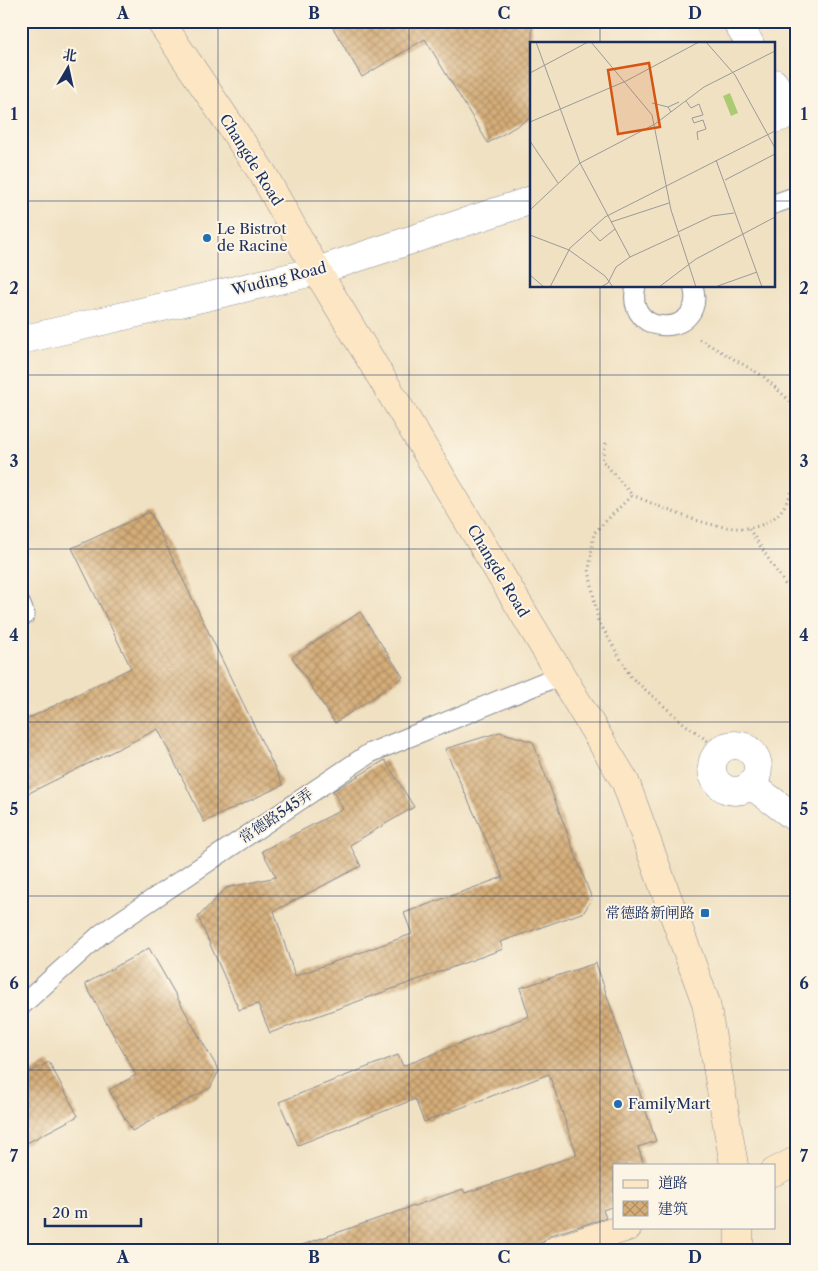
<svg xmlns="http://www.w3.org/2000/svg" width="818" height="1271" font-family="'Libre Caslon Text','Noto Serif SC',serif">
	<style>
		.building { fill: url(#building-cross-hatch) }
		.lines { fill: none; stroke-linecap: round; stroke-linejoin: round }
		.service-casing { stroke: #868890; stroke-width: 21 }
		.pedestrian-casing { stroke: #868890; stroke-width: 29 }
		.minor-casing { stroke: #868890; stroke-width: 29 }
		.secondary-casing { stroke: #868890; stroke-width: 29 }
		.path { stroke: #868890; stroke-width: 3; stroke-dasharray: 1 4; stroke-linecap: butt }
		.service { stroke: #fff; stroke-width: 19 }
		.pedestrian { stroke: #fff; stroke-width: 28 }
		.minor { stroke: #fff; stroke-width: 28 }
		.secondary { stroke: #fce6c4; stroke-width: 28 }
		.grid { fill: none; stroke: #1b2f5e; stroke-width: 1; stroke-opacity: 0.55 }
		.poi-dot { fill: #1f6fb2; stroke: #fcf5e5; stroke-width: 2 }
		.labels { text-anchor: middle; stroke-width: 4; stroke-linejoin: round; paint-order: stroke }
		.street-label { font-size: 15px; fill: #1b2f5e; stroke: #fcf5e5 }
		.poi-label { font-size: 15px; fill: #1b2f5e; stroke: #fcf5e5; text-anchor: start }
		.inset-road { fill: none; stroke: #9b9a9a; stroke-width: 1 }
		.view { fill: #d45514; fill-opacity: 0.15; stroke: #d45514; stroke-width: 2.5 }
		.inset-edge { fill: none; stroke: #1b2f5e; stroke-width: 2.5 }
		.neatline { fill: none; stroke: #1b2f5e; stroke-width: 2 }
		.grid-label { font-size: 16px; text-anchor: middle; font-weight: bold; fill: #1b2f5e }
	</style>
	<defs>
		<pattern id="building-cross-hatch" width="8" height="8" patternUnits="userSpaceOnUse" patternTransform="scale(1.25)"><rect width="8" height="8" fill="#d5ad78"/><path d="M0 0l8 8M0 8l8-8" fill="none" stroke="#ac8d66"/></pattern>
	</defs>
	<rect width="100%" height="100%" fill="#fcf5e5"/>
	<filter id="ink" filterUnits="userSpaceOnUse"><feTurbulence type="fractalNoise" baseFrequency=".02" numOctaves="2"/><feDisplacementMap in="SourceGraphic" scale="10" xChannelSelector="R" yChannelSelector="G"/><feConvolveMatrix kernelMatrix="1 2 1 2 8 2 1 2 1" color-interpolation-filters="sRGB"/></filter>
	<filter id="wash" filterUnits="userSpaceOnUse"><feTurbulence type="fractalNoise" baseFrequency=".0096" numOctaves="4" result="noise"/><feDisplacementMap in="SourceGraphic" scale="20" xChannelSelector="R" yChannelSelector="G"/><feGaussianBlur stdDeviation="1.12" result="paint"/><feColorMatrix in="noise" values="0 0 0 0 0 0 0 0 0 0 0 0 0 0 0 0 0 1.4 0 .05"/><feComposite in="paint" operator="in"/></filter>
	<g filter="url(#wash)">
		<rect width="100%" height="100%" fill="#f0e1c2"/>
		<g id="blocks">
			<path class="building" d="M329 21H532V117L488 143 425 39 362 77Z
				M150 512 283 785 204 822 158 729 21 797V722L131 668 72 548Z
				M360 612 403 677 335 723 292 657Z
				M500 732 533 742 592 899 584 912 500 942 503 949 270 1033 258 1004 239 1010 198 917 226 888 276 877 262 851 343 809 333 791 385 760 414 807 350 845 361 866 274 911 295 976 412 934 404 913 503 877 445 749Z
				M149 948 219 1071 210 1088 132 1131 109 1090 136 1075 85 984Z
				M596 963 656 1141 638 1147 644 1165H614V1206L603 1210 606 1218 551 1235 543 1242 519 1250H299V1246L463 1189 465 1193 577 1155 549 1074 424 1122 415 1099 298 1145 279 1102 398 1055 403 1066 529 1016 520 988Z
				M49 1062 78 1116 21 1146V1077Z"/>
		</g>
	</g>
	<g filter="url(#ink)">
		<use href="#blocks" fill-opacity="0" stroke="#868890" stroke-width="1"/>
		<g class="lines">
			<g class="service-casing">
				<path id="service" d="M774 204 797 196
					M636 286C623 340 708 338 693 286
					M21 605 25 615
					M21 1006 101 934 370 753 561 675"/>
			</g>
			<g class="pedestrian-casing">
				<path id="pedestrian" d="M736 21 750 44
					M774 83 793 113"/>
			</g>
			<g class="minor-casing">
				<path id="minor" d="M774 119 797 112
					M21 340 317 271 532 200
					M712 768a23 23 0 1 1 46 0a23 23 0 1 1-46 0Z
					M751 785 797 819"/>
			</g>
			<g class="secondary-casing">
				<path id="secondary" d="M160 21 263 174 317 271 625 781 706 1003 734 1165
					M774 1172 797 1160
					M556 1250 628 1227
					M739 1250V1227"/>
			</g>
			<path class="path" d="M699 339 763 376 792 403 797 412
				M606 443 602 460 632 495 594 533 589 570 598 620 631 677 682 722 720 750
				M632 495C667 509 736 544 771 520 785 511 792 492 797 478
				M749 529 785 584 797 592"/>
			<use href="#service" class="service"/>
			<use href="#pedestrian" class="pedestrian"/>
			<use href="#minor" class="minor"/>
			<use href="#secondary" class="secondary"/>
		</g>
	</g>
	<path class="grid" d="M218 21V1250M409 21V1250M600 21V44M21 201H532M774 201H797M600 286V1250M21 375H797M21 549H797M21 722H797M21 896H797M21 1070H797"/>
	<g class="poi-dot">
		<circle cx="207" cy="238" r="5"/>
		<rect x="700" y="908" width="10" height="10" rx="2.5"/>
		<circle cx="618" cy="1104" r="5"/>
	</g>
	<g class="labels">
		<g class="street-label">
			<text transform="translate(251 160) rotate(58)" y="5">Changde Road</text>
			<text transform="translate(279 279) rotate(-14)" y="5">Wuding Road</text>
			<text transform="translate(498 571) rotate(59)" y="5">Changde Road</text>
			<text transform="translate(276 816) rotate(-34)" y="5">常德路545弄</text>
		</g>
		<g class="poi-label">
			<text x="217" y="234">Le Bistrot<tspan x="217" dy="17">de Racine</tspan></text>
			<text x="695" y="918" text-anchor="end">常德路新闸路</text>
			<text x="628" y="1109">FamilyMart</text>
		</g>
	</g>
	<g transform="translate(530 42)">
		<rect width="245" height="245" fill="#f0e1c2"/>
		<path d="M200 51 208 71 201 74 193 54Z" fill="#abcb73"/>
		<path class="inset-road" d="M6 0 50 121 100 215M61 0 122 73 141 168 166 245M176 0 205 33 245 106M0 31 58 0M156 59 161 66 169 62 173 73 162 76 164 81 173 78 176 87 167 90 168 98M122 61 138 65M141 70 138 65 149 60M0 80 96 39 169 0M0 99 28 141M186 118 232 245M195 138 245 112M0 168 50 121 125 82 174 45 245 9M81 180 139 161M60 188 70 199 85 187M148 190 182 174 204 171M0 193 39 208 75 234 83 245M0 233 14 245M20 245 40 206 75 175 245 89M71 245 78 241 86 225 100 215 148 193M129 245 166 217 245 175M185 245 227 230"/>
		<path class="view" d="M119 21 130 85 88 92 78 28Z"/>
		<rect width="245" height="245" class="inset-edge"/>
	</g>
	<rect width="818" height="1271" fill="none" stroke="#fcf5e5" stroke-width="55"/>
	<rect x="613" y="1164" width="162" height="65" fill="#fcf5e5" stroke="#a2a6af"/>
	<rect x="623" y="1180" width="25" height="8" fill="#fce6c4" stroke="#a2a6af"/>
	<text x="658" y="1188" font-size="15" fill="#1b2f5e">道路</text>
	<rect x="623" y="1201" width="25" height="15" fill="url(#building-cross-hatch)" stroke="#a2a6af"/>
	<text x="658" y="1214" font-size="15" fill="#1b2f5e">建筑</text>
	<g transform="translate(68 68) rotate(9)" stroke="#fcf5e5" stroke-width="4" paint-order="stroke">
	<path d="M0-4L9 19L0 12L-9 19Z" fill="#1b2f5e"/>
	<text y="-8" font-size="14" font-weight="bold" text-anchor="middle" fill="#1b2f5e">北</text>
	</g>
	<path d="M45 1218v8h96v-8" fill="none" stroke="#1b2f5e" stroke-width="2.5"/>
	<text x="52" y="1218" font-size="15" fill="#1b2f5e" stroke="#fcf5e5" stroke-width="4" paint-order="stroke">20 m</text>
	<rect x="28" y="28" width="762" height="1216" class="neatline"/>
	<g class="grid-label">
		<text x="123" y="19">A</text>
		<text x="314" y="19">B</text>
		<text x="504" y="19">C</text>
		<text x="695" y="19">D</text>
		<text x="14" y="120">1</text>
		<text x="804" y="120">1</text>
		<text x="14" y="294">2</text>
		<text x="804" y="294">2</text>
		<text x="14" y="467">3</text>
		<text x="804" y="467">3</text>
		<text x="14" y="641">4</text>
		<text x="804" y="641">4</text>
		<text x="14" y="815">5</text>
		<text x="804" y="815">5</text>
		<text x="14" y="989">6</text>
		<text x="804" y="989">6</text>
		<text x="14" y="1162">7</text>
		<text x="804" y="1162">7</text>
		<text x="123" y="1263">A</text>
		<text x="314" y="1263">B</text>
		<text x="504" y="1263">C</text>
		<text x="695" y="1263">D</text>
	</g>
</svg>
